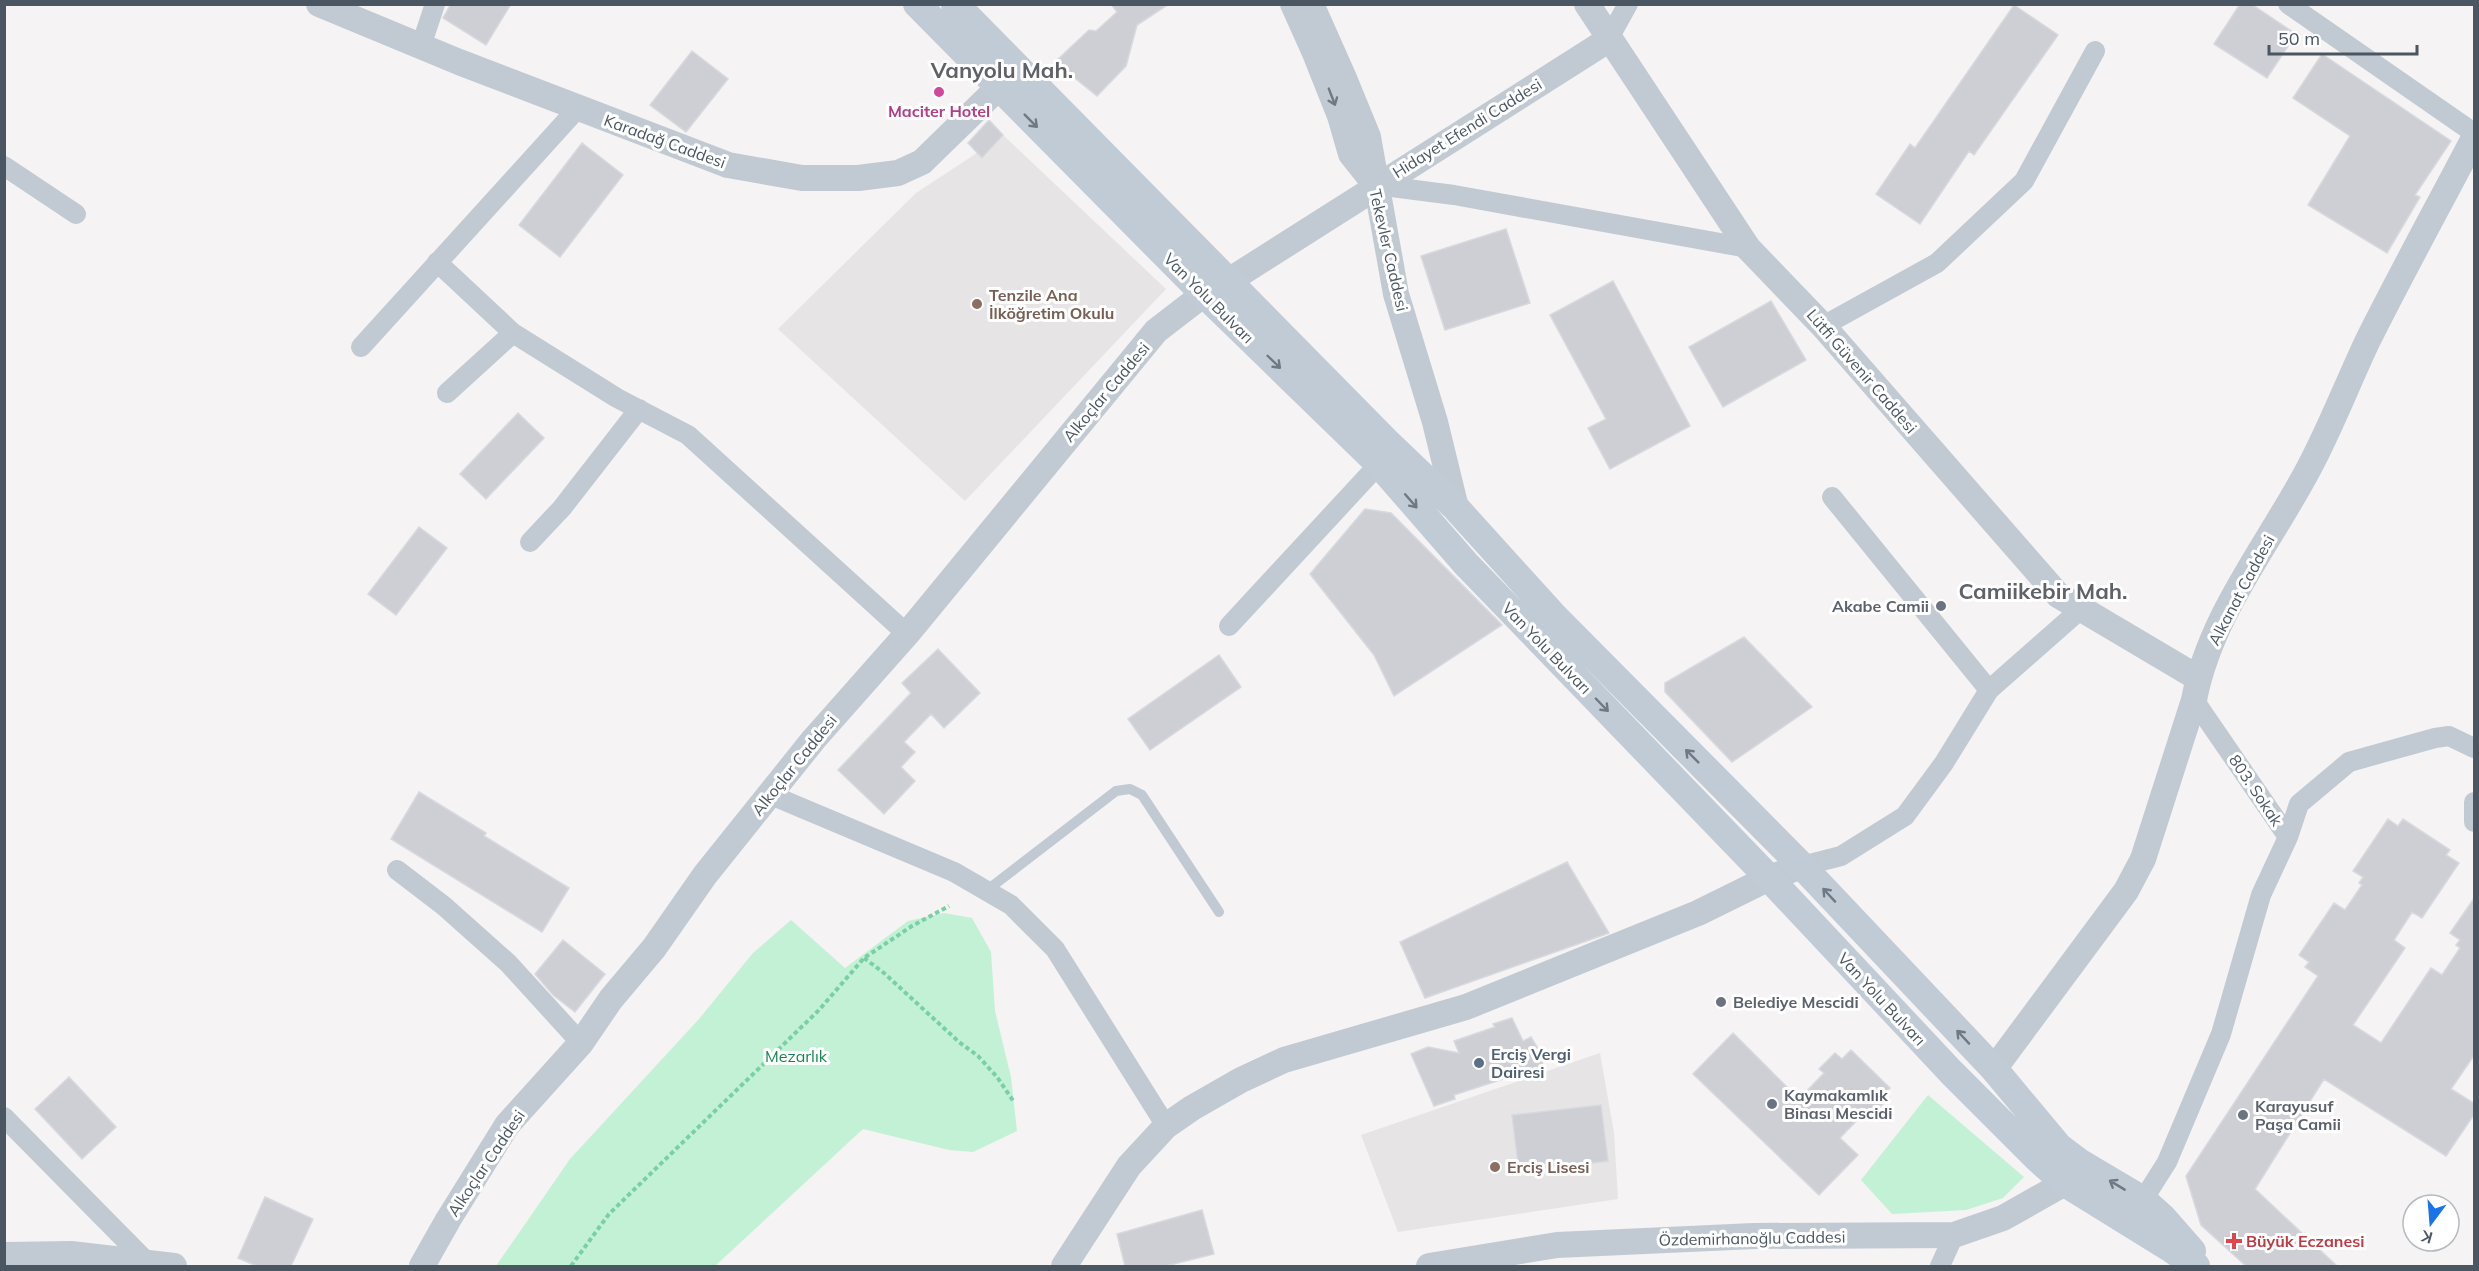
<svg xmlns="http://www.w3.org/2000/svg" width="2479" height="1271" font-family="Mulish,sans-serif">
	<style>
		.education { fill: #e6e4e5 }
		.green { fill: #c3f1d5 }
		.building { fill: #cdcfd5; stroke: #d7d9de; stroke-width: 1.5 }
		.lines { fill: none; stroke-linecap: round; stroke-linejoin: round }
		.path { stroke: #7ad0a6; stroke-width: 4; stroke-dasharray: 4.5 3; stroke-linecap: butt }
		.service { stroke: #c1cad2; stroke-width: 10 }
		.minor { stroke: #c1cad2; stroke-width: 20 }
		.tertiary { stroke: #c1cad2; stroke-width: 26 }
		.secondary { stroke: #c1cbd6; stroke-width: 28 }
		.oneway { stroke: #6e7983 }
		.oneway2 { stroke: #6e7984 }
		.hotel-dot { fill: #d1479c; stroke: #fff; stroke-width: 2 }
		.education-dot { fill: #8d6e63; stroke: #fff; stroke-width: 2 }
		.worship-dot { fill: #6b7280; stroke: #fff; stroke-width: 2 }
		.service-dot { fill: #5c6f8a; stroke: #fff; stroke-width: 2 }
		.health-dot { fill: #e0444e; stroke: #fff; stroke-width: 2 }
		.labels { text-anchor: middle; stroke-width: 6; stroke-linejoin: round; paint-order: stroke }
		.hotel-label { font-size: 16px; font-weight: bold; fill: #b23c85; stroke: #fff }
		.street-label { font-size: 16px; fill: #4a5661; stroke: #fff }
		.education-label { font-size: 16px; font-weight: bold; fill: #785e54; stroke: #fff; text-anchor: start }
		.worship-label { font-size: 16px; font-weight: bold; fill: #5b616d; stroke: #fff; text-anchor: start }
		.service-label { font-size: 16px; font-weight: bold; fill: #4e5e75; stroke: #fff; text-anchor: start }
		.park-label { font-size: 16px; fill: #17864f; stroke: #fff }
		.health-label { font-size: 16px; font-weight: bold; fill: #be3a42; stroke: #fff; text-anchor: start }
		.district-label { font-size: 22px; font-weight: bold; fill: #5f6368; stroke: #fff }
	</style>
	<rect width="100%" height="100%" fill="#f5f3f3"/>
	<path class="education" d="M1003 135 1166 289 965 501 778 329 916 193 977 153 983 158Z
		M1600 1053 1614 1133 1618 1199 1398 1232 1361 1135Z"/>
	<path class="green" d="M944 913 972 918 991 952 995 1011 1011 1077 1017 1131 973 1152 949 1150 863 1129 715 1266H496L570 1159 699 1019 753 953 791 920 845 968 908 921Z
		M1928 1095 2024 1177 2003 1198 1966 1210 1892 1214 1861 1180Z"/>
	<path class="building" d="M451 4H511L486 45 443 18Z
		M1111 4H1169L1137 25 1126 66 1097 96 1055 62 1089 30 1096 31 1117 12Z
		M2240 4H2251L2296 34 2267 78 2214 44Z
		M2014 5 2058 35 1974 155 1969 151 1920 224 1876 194 1910 144 1915 148Z
		M692 51 728 79 686 132 650 105Z
		M2322 54 2451 141 2415 195 2420 197 2387 253 2308 205 2350 136 2293 98Z
		M989 120 1003 135 982 158 968 143Z
		M582 143 623 175 560 257 519 225Z
		M1506 229 1530 303 1445 330 1421 256Z
		M1613 281 1690 426 1610 469 1588 428 1606 419 1550 315Z
		M1771 301 1806 360 1723 407 1689 347Z
		M518 413 544 438 486 499 460 474Z
		M1365 509 1391 513 1502 625 1394 696 1374 655 1310 574Z
		M419 527 447 548 396 615 368 594Z
		M1744 637 1812 707 1732 762 1665 692V683Z
		M938 649 980 693 944 728 931 714 904 742 915 752 901 767 915 781 884 814 838 770 911 693 902 683Z
		M1219 655 1241 687 1150 750 1128 719Z
		M419 792 486 833 484 836 569 888 542 932 391 839Z
		M2388 819 2398 826 2403 819 2450 850 2446 855 2459 863 2422 918 2412 912 2394 940 2405 948 2353 1025 2381 1043 2431 968 2442 975 2460 948 2456 945 2460 940 2450 933 2475 897V1054L2451 1089 2475 1104V1113L2446 1156 2324 1079 2255 1189 2337 1266H2246L2201 1225 2186 1176 2318 976 2305 967 2309 962 2299 955 2334 903 2345 910 2362 885 2359 883 2363 877 2353 871Z
		M1567 862 1609 933 1425 998 1400 942Z
		M563 940 605 974 575 1012 553 995 535 974Z
		M1512 1018 1523 1041 1531 1037 1539 1050 1544 1069 1515 1079 1512 1076 1454 1095 1455 1099 1434 1106 1411 1054 1428 1047 1459 1053 1454 1041 1495 1027 1493 1024Z
		M1733 1033 1799 1099 1824 1073 1819 1069 1835 1053 1842 1059 1851 1050 1890 1088 1878 1100 1883 1104 1869 1118 1864 1113 1840 1138 1858 1155 1819 1195 1693 1074Z
		M69 1077 116 1127 82 1159 35 1109Z
		M1601 1105 1608 1161 1519 1172 1512 1115Z
		M265 1197 313 1219 291 1266H257L238 1258Z
		M1202 1210 1214 1254 1166 1266H1125L1117 1234Z"/>
	<g class="lines">
		<path class="path" d="M864 958 884 973 959 1042 978 1056 997 1077 1014 1102
			M571 1266 609 1214 819 1010 864 958 912 926 949 906"/>
		<path class="service" d="M986 891 1116 791 1130 789 1142 795 1219 912"/>
		<path class="minor" d="M2288 4 2474 133
			M1608 40 1628 4
			M421 46 435 4
			M4 166 76 214
			M1376 185 1454 195 1748 248
			M437 262 513 333 617 398 688 435 907 634
			M1823 326 1937 263 2024 181 2095 51
			M361 347 578 108
			M447 393 513 333
			M1832 497 1989 690
			M530 542 562 508 639 409
			M1229 626 1379 464
			M2194 700 2288 837 2299 804 2349 762 2435 738 2449 736 2474 748
			M771 795 954 872 1011 905 1055 949 1166 1126
			M2474 802V822
			M1802 866 1841 856 1905 816 1944 763 1989 690 2081 609
			M397 870 444 906 508 963 581 1043
			M4 1117 151 1266
			M2143 1200 2167 1162 2221 1034 2261 895 2288 837
			M1940 1266 1954 1235"/>
		<path class="tertiary" d="M319 4 459 62 728 165 802 178H858L898 173 922 162 998 88
			M1293 4 1315 53 1340 116 1351 154 1374 183
			M1311 4 1343 76 1368 137 1396 294 1435 422 1456 508
			M1587 4 1748 248 1823 326 2058 595 2198 678
			M1994 1069 2126 891 2143 859 2194 700C2210 615 2269 544 2309 468 2331 427 2348 382 2368 340 2402 272 2439 205 2474 138
			M4 1255 71 1254 174 1266
			M422 1266 448 1220 507 1125 581 1043 611 999 654 948 705 875 814 739 907 634 1156 331 1204 294 1227 282 1608 40
			M1064 1266 1129 1166 1166 1126 1192 1108 1241 1080 1284 1060 1466 1007 1698 913 1769 878 1802 866
			M1429 1266 1557 1245 1754 1236 1954 1235 2003 1218 2065 1183"/>
		<path class="secondary" d="M917 4 1204 294 1379 464 1466 564 1769 878 1951 1072 2038 1159 2065 1183 2170 1248 2196 1266
			M955 4 1386 441 1456 508 1552 614 1802 866 1994 1069 2059 1147 2079 1162 2143 1200 2163 1218 2192 1251"/>
	</g>
	<defs><path id="oneway-shaft" d="M-6 0H5M1.5-3L5.5 0L1.5 3" fill="none" stroke-width="1.6" stroke-linecap="round" stroke-linejoin="round" transform="scale(1.5)"/></defs>
	<use class="oneway" href="#oneway-shaft" transform="translate(1332 97) rotate(69)"/>
	<g class="oneway2">
		<use href="#oneway-shaft" transform="translate(1031 121) rotate(45)"/>
		<use href="#oneway-shaft" transform="translate(1274 362) rotate(44)"/>
		<use href="#oneway-shaft" transform="translate(1411 501) rotate(49)"/>
		<use href="#oneway-shaft" transform="translate(1602 705) rotate(46)"/>
		<use href="#oneway-shaft" transform="translate(1692 756) rotate(-135)"/>
		<use href="#oneway-shaft" transform="translate(1829 895) rotate(-133)"/>
		<use href="#oneway-shaft" transform="translate(1963 1037) rotate(-133)"/>
		<use href="#oneway-shaft" transform="translate(2117 1185) rotate(-149)"/>
	</g>
	<circle class="hotel-dot" cx="939" cy="92" r="6"/>
	<g class="education-dot">
		<circle cx="977" cy="304" r="6"/>
		<circle cx="1495" cy="1167" r="6"/>
	</g>
	<g class="worship-dot">
		<circle cx="1941" cy="606" r="6"/>
		<circle cx="1721" cy="1002" r="6"/>
		<circle cx="1772" cy="1104" r="6"/>
		<circle cx="2243" cy="1115" r="6"/>
	</g>
	<circle class="service-dot" cx="1479" cy="1063" r="6"/>
	<path class="health-dot" d="M2231 1232h6v6h6v6h-6v6h-6v-6h-6v-6h6z"/>
	<g class="labels">
		<g class="hotel-label">
			<text x="939" y="117">Maciter Hotel</text>
		</g>
		<g class="street-label">
			<text transform="translate(1467 128) rotate(-32)" y="6">Hidayet Efendi Caddesi</text>
			<text transform="translate(665 141) rotate(20)" y="6">Karadağ Caddesi</text>
			<text transform="translate(1389 250) rotate(77)" y="6">Tekevler Caddesi</text>
			<text transform="translate(1209 298) rotate(45)" y="6">Van Yolu Bulvarı</text>
			<text transform="translate(1862 371) rotate(49)" y="6">Lütfi Güvenir Caddesi</text>
			<text transform="translate(1106 392) rotate(-50)" y="6">Alkoçlar Caddesi</text>
			<text transform="translate(2241 590) rotate(-62)" y="6">Alkanat Caddesi</text>
			<text transform="translate(1547 648) rotate(46)" y="6">Van Yolu Bulvarı</text>
			<text transform="translate(794 765) rotate(-51)" y="6">Alkoçlar Caddesi</text>
			<text transform="translate(2256 790) rotate(56)" y="6">803. Sokak</text>
			<text transform="translate(1882 999) rotate(47)" y="6">Van Yolu Bulvarı</text>
			<text transform="translate(486 1163) rotate(-56)" y="6">Alkoçlar Caddesi</text>
			<text transform="translate(1752 1238) rotate(-1)" y="6">Özdemirhanoğlu Caddesi</text>
		</g>
		<g class="education-label">
			<text x="989" y="301">Tenzile Ana<tspan x="989" dy="18">İlköğretim Okulu</tspan></text>
			<text x="1507" y="1173">Erciş Lisesi</text>
		</g>
		<g class="worship-label">
			<text x="1929" y="612" text-anchor="end">Akabe Camii</text>
			<text x="1733" y="1008">Belediye Mescidi</text>
			<text x="1784" y="1101">Kaymakamlık<tspan x="1784" dy="18">Binası Mescidi</tspan></text>
			<text x="2255" y="1112">Karayusuf<tspan x="2255" dy="18">Paşa Camii</tspan></text>
		</g>
		<g class="service-label">
			<text x="1491" y="1060">Erciş Vergi<tspan x="1491" dy="18">Dairesi</tspan></text>
		</g>
		<g class="park-label">
			<text x="796" y="1062">Mezarlık</text>
		</g>
		<g class="health-label">
			<text x="2246" y="1247">Büyük Eczanesi</text>
		</g>
		<g class="district-label">
			<text x="1002" y="78">Vanyolu Mah.</text>
			<text x="2043" y="599">Camiikebir Mah.</text>
		</g>
	</g>
	<rect width="2479" height="1271" fill="none" stroke="#4a5661" stroke-width="12"/>
	<g transform="translate(2431 1223) rotate(196)"><circle r="28" fill="#ffffff" stroke="#b7bbc0" stroke-width="1.5"/>
	<path d="M0-4.5L10 22L0 15L-10 22Z" fill="#1a73e8"/>
	<text y="-9" font-size="16" font-weight="bold" text-anchor="middle" fill="#4a5661">K</text>
	</g>
	<path d="M2269 45v9h148v-9" fill="none" stroke="#4a5661" stroke-width="3"/>
	<text x="2278" y="45" font-size="18" fill="#4a5661" stroke="#ffffff" stroke-width="4.5" paint-order="stroke">50 m</text>
</svg>
